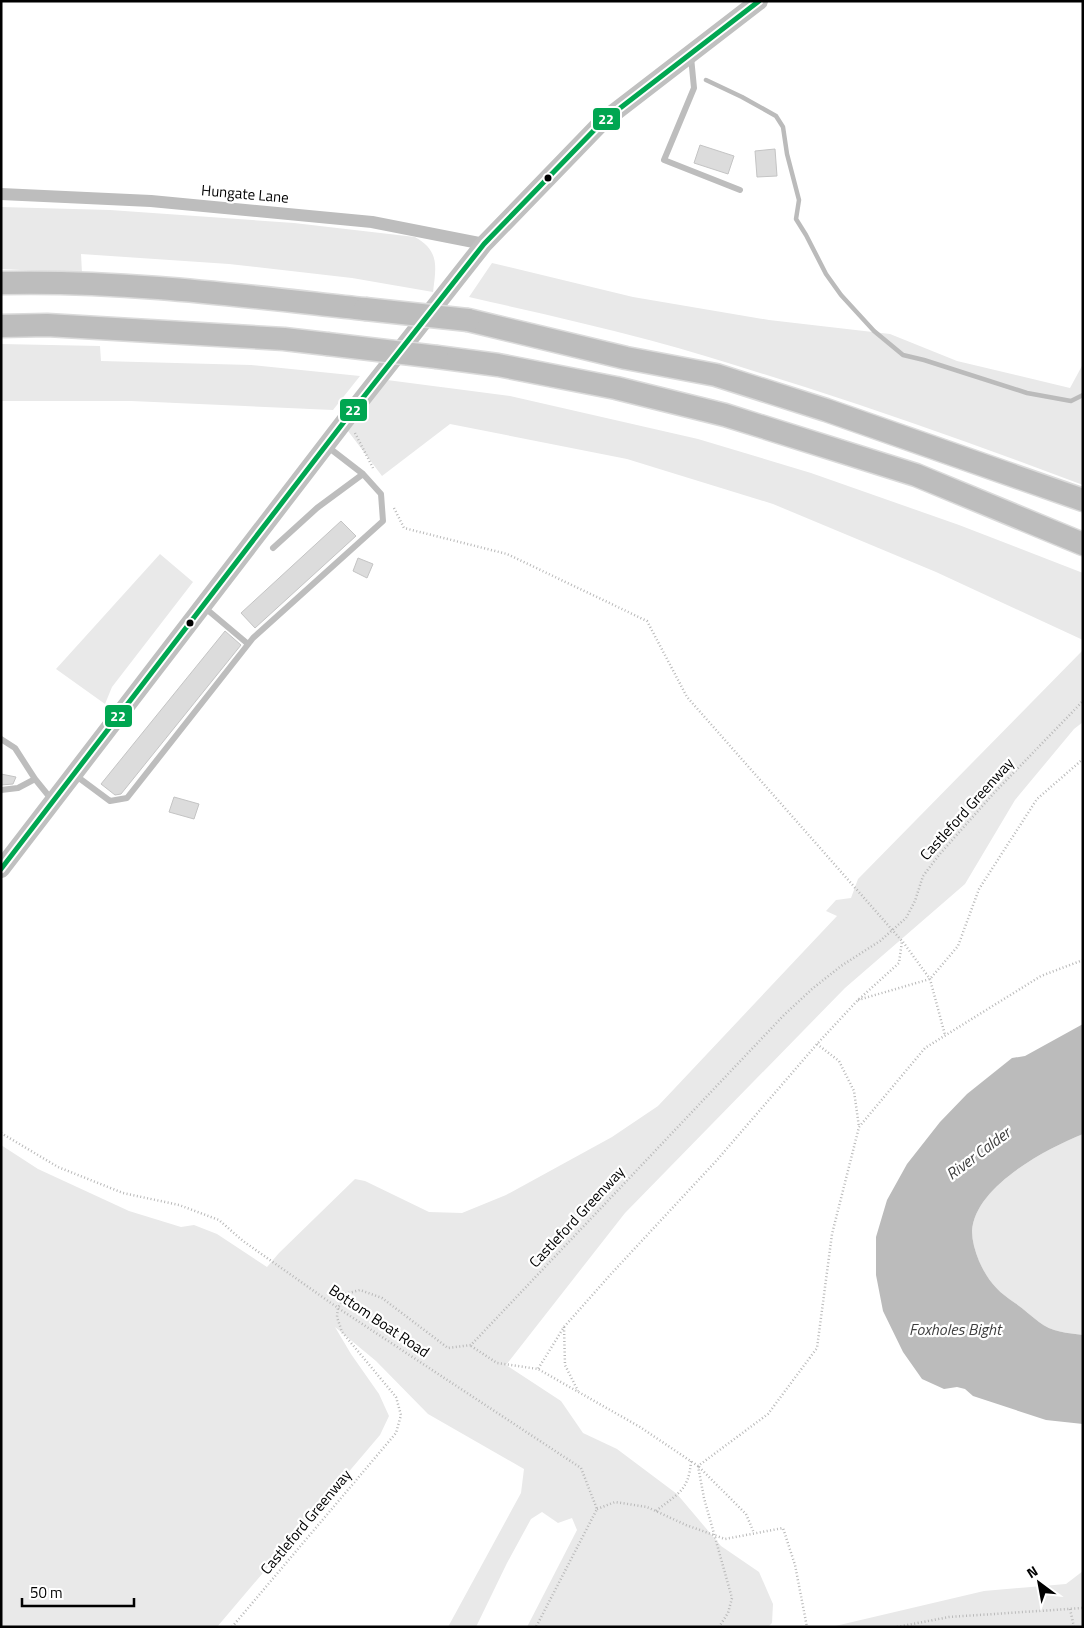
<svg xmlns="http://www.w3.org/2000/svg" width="1084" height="1628" font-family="'Titillium Web',sans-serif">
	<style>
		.green { fill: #e9e9e9 }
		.water { fill: #bbb }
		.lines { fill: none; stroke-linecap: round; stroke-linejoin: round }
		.stream { stroke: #bbb; stroke-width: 4.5 }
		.building { fill: #dcdcdc; stroke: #c4c4c4 }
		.highway-casing { stroke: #dbdbdb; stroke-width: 25 }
		.path { stroke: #b8b8b8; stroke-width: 2.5; stroke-dasharray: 1 2.5; stroke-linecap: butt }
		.lane { stroke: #bdbdbd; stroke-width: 6 }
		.street { stroke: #bdbdbd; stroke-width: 12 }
		.secondary { stroke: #c0c0c0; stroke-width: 18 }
		.highway { stroke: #bdbdbd; stroke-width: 22 }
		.highway-bridge-casing { stroke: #dbdbdb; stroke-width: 25; stroke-linecap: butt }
		.highway-bridge { stroke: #bdbdbd; stroke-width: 22 }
		.bus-1-casing { stroke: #fff; stroke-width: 9 }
		.bus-1 { stroke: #00a651; stroke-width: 5 }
		.bus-dot { fill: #000; stroke: #fff; stroke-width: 2 }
		.labels { text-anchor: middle; stroke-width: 4.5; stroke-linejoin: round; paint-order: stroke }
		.street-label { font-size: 15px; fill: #000; stroke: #fff }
		.water-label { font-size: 16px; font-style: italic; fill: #3f3f3f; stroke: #fff }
		.line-badge { stroke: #fff; stroke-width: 2 }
		.badge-label { font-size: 14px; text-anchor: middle; font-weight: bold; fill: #fff }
	</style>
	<rect width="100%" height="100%" fill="#fff"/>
	<path class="green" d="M1 207 110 210 294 223 415 237C440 251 436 267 433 292L352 278 229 264 81 254 82 273 1 269Z
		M492 263 633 297 769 320 890 334 957 361 1070 388 1083 364V485C991 450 898 417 805 387 753 371 702 354 649 340 590 324 530 311 469 297Z
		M1 344 100 346 101 361 251 365 360 376 333 410 131 401H1Z
		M387 380 510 396 698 439 811 473 959 525 1083 573V640L936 572 773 504 627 459 450 424 382 476 348 431Z
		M160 554 193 582 112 687 105 704 56 669Z
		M1083 650V722L1074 729 1015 800 965 884 845 988 625 1213 506 1365 561 1401 583 1433 617 1449 677 1494 721 1546 759 1572 773 1604 772 1623 768 1627H527L577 1530 572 1518 558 1523 542 1512 531 1519 507 1563 476 1627H448L521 1493 524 1469 428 1414 376 1361 335 1327 351 1354 379 1394 389 1416 380 1435 217 1627H1V1145L38 1169 129 1211 181 1227 194 1225 217 1234 267 1267 279 1253 355 1179 365 1181 429 1212 462 1213 506 1195 612 1137 658 1106 837 916 826 911 836 900 851 898 858 879Z
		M1083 1134V1335C1068 1333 1051 1332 1039 1322 1031 1316 1024 1309 1015 1303 997 1291 988 1281 979 1261 975 1251 972 1241 972 1231 975 1186 1046 1149 1083 1134Z
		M1083 1571V1627H831L984 1591 1066 1584Z"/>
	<path class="water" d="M1083 1024V1134C1046 1149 975 1186 972 1231 972 1241 975 1251 979 1261 988 1281 997 1291 1015 1303 1024 1309 1031 1316 1039 1322 1051 1332 1068 1333 1083 1335V1424L1046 1420 973 1396 965 1389 957 1387 944 1389 922 1379 903 1352 883 1311 876 1275V1237L887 1200 907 1164 940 1122 967 1094 1012 1058 1025 1056Z"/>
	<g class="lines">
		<path class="stream" d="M706 80 742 97 776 116 783 127 787 154 799 200 796 219 806 235 826 274 841 295 874 331 903 355 924 360 1027 393 1071 401 1083 395"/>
	</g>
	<path class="building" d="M700 145 734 156 728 174 694 163Z
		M775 149 777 176 757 177 755 151Z
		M341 521 356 536 255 628 241 613Z
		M358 558 373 564 367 578 353 571Z
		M225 631 241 645 121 794 115 795 101 784Z
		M1 774 16 777 13 784 1 785Z
		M174 797 199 804 194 819 169 812Z"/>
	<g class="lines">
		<g class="highway-casing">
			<path id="highway" d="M1 283C123 280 244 296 365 309
				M468 320 626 358 716 375 826 410 1083 500
				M1 326 47 325 284 339 327 344
				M437 357 498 365 616 388 725 415 916 475 1083 544"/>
		</g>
		<path class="path" d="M355 433 373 468
			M394 508 404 528 507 554 647 621 687 697 902 941 899 963 857 1001 817 1044 717 1160 611 1274 564 1327 538 1369
			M903 942 930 979 945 1035
			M858 1000 930 979 958 946 979 889 1037 799 1083 759
			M817 1044 839 1061 854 1091 859 1127
			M1 1133 58 1167 123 1193 179 1205 219 1220 243 1241 338 1308 581 1468 597 1509 536 1627
			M564 1327 565 1365 578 1391
			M471 1346 497 1363 538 1369 640 1427 698 1466 768 1414 817 1348 832 1234 859 1127 925 1048 1041 976 1083 960
			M698 1466 704 1498 732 1598 728 1613 719 1627
			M699 1467 746 1514 754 1533
			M597 1509 615 1502 647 1507 686 1525 725 1539 783 1528 795 1565 807 1627
			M656 1511C677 1494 689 1491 691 1461
			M1070 1609 1074 1627
			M232 1627 396 1433 401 1415 396 1397 342 1332 337 1317 338 1308 345 1294 360 1290 382 1298 448 1348 471 1345 784 1015 812 989 841 966 880 941 906 918 915 901 923 876 939 855 993 794 1083 701
			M897 1627 949 1617 1083 1608"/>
		<path class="lane" d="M691 57 694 88 664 160 740 190
			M273 548 317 508 363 474
			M204 607 248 644
			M1 739 15 748 35 779 52 800
			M75 775 110 801 127 798 253 638 383 521 381 494 363 474 328 447
			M1 790 18 788 35 779"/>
		<path class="street" d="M1 194 151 201 372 222 484 244"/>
		<path class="secondary" d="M1 869 347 418 484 244 602 122 759 1"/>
		<use href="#highway" class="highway"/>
		<g class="highway-bridge-casing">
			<path id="highway-bridge" d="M365 309 468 320
				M327 344 437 357"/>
		</g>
		<use href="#highway-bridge" class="highway-bridge"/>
		<g class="bus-1-casing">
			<path id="bus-1" d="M1 869 347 418 484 244 602 122 759 1"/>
		</g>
		<use href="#bus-1" class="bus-1"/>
	</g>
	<g class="bus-dot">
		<circle cx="548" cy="178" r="4.5"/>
		<circle cx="190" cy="623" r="4.5"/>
	</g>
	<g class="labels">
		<g class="street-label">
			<text transform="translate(245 194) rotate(5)" y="5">Hungate Lane</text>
			<text transform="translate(967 809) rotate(-48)" y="5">Castleford Greenway</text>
			<text transform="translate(577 1217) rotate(-47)" y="5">Castleford Greenway</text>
			<text transform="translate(379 1321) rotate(34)" y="5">Bottom Boat Road</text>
			<text transform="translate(306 1522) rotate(-50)" y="5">Castleford Greenway</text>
		</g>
		<g class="water-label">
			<text transform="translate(978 1153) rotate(-37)" y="6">River Calder</text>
			<text x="955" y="1335">Foxholes Bight</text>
		</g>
	</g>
	<g class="line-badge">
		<rect x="592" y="107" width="29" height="24" rx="5" fill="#00a651"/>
		<rect x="339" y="398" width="29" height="24" rx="5" fill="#00a651"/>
		<rect x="104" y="704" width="29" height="24" rx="5" fill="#00a651"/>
	</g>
	<g class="badge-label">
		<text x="606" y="124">22</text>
		<text x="353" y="415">22</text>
		<text x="118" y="721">22</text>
	</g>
	<rect width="1084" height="1628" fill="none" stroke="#000000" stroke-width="5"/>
	<g transform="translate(1039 1583) rotate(328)" stroke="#ffffff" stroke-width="4" paint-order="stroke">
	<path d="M0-4L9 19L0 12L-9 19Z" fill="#000000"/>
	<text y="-8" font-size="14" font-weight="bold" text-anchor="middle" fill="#000000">N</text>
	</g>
	<path d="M22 1598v8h112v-8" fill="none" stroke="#000000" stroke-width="2.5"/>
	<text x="30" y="1598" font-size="15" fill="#000000" stroke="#ffffff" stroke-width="4" paint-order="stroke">50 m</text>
</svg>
